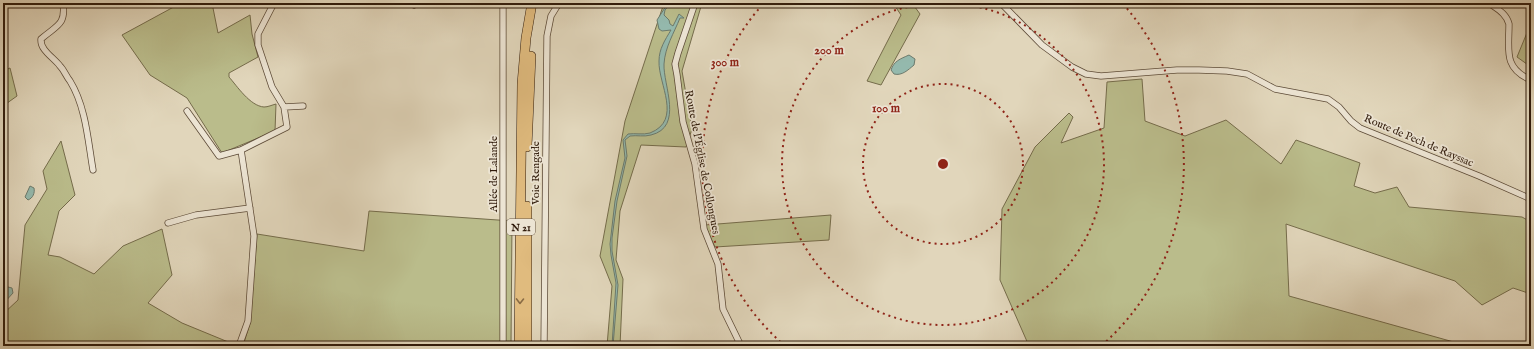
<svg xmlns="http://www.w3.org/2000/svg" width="1534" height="349" font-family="'IM FELL English',serif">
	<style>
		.green { fill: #babc8b; stroke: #756c4b }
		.water { fill: #94b9ad; stroke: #6c7a6c }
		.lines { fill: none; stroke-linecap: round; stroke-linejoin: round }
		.minor-casing { stroke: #5c4a37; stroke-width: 7 }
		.trunk-casing { stroke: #301b0b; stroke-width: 10 }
		.minor { stroke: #ece4d3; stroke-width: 5.5 }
		.trunk { stroke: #e0bb7e; stroke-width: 9 }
		.oneway { stroke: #886b44 }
		.ring { fill: none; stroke: #8f2418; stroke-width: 2; stroke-dasharray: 2 4 }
		.labels { text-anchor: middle; stroke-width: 3.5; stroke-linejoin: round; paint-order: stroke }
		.shield { fill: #ece4d3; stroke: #685747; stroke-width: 1 }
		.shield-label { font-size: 10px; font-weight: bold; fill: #301b0b }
		.street-label { font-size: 11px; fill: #301b0b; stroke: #ece4d3 }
		.centre { fill: #8f2418; stroke: #ece4d3; stroke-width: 2 }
		.ring-label { font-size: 12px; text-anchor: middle; font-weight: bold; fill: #8f2418; stroke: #ece4d3; stroke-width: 3.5; stroke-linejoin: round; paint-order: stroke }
	</style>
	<rect width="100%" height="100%" fill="#e1d6bb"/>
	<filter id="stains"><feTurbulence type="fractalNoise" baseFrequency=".005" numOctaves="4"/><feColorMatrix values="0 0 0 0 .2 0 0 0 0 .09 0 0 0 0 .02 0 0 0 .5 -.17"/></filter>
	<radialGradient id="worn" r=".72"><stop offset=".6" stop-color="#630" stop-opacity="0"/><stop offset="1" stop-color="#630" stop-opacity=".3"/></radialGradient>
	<path class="green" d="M181 3H212L218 33 250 15 252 34 258 57 229 73V77C237 86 250 106 264 107 268 107 272 105 276 104L275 131 222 153 187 98 150 75 122 35Z
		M664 3H702L682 71 692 129 686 147 641 145 620 211 616 260 623 279 620 346H607L612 286 600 256 625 121Z
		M893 3H912L920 14 881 85 867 81 901 15Z
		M1531 23V67L1517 57Z
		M10 68 17 96 3 106V71Z
		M1142 79 1145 121 1185 136 1226 120 1281 164 1296 140 1360 163 1354 186 1375 193 1397 187 1409 207 1522 217 1531 222V294L1513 288 1482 305 1455 281 1286 224 1289 296 1468 346H1029L1000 280 1002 209 1035 147 1069 113 1073 117 1061 143 1104 128 1107 82Z
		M61 141 75 195 59 211 48 255 60 257 94 274 123 246 162 229 172 275 148 303 182 323 238 346H3V314L18 300 25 225 47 189 43 171Z
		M369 211 512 221 511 346H243L250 323 257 234 364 251Z
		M831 215 829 240 715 247 705 225Z"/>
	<path class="water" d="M668 3H671L665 10 664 15 669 20 670 24 673 26 679 14 684 18H680C674 33 665 47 664 64 663 85 684 127 651 135 644 137 637 135 630 136L625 140 627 156 617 201 612 238V251L618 285 613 346H612L616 283 611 255 610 244 615 201 625 158 623 140 628 134C635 133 643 135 650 133 683 120 658 84 659 61 659 49 665 40 671 30L662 31 659 29 657 20Z
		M909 55 915 59 914 65C908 70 902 76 894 74L891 70C894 61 900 59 909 55Z
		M30 186 34 188C35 193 33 198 28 200L25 197Z
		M8 287 12 288 13 293 3 304V291Z"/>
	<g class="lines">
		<g class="minor-casing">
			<path id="minor" d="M63 3C66 25 57 25 41 39 40 50 53 57 60 66 64 70 66 76 70 81 86 107 88 141 93 170
				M413 3 414 5
				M503 3V346
				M695 3 678 53 675 64 677 75 683 122 695 164 704 229 718 264 723 309 741 346
				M1001 3 1042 45 1072 67 1086 74 1101 76 1177 70H1199L1227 71 1247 74 1275 89 1328 99 1339 107 1351 121 1360 128 1479 176 1531 199
				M1489 3C1497 9 1506 13 1509 24 1509 50 1503 68 1531 80
				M284 107 303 106
				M187 111 219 156 241 150 287 127 284 107 272 87 258 45V34L274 3
				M168 223 196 215 250 208
				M239 346 248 321 254 236 241 150
				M544 346 547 36 551 16 559 3"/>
		</g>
		<g class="trunk-casing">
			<path id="trunk" d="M527 147 531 56
				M527 206V346
				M519 346 522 84 526 38 532 3"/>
		</g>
		<use href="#minor" class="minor"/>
		<use href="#trunk" class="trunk"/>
	</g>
	<defs><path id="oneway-chevron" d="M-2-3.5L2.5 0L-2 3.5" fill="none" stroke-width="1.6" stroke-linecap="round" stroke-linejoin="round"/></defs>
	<use class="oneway" href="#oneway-chevron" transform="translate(520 301) rotate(91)"/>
	<g class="ring">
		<circle cx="943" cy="164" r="80"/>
		<path d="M944 3A161 161 0 1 1 942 3"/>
		<path d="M785 346A241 241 0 0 1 763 4M1123 4A241 241 0 0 1 1101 346"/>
	</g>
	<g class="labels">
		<rect class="shield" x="507" y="219" width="28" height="16" rx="3"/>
		<g class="shield-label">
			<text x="521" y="231">N 21</text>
		</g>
		<g class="street-label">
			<text transform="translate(1419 140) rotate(23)" y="4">Route de Pech de Rayssac</text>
			<text transform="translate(703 162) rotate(79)" y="4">Route de l’Église de Collongues</text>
			<text transform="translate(535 173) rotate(-90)" y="4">Voie Rengade</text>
			<text transform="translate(493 174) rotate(-90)" y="4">Allée de Lalande</text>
		</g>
	</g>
	<circle cx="943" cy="164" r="6" class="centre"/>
	<g class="ring-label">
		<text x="829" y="54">200 m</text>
		<text x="725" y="66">300 m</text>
		<text x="886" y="112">100 m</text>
	</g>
	<rect width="1534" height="349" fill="none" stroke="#e1d6bb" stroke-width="16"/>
	<rect x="4" y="4" width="1526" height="341" fill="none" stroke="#301b0b" stroke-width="2"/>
	<rect x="8" y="8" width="1518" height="333" fill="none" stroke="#301b0b"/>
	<rect width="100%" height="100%" filter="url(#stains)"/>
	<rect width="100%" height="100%" fill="url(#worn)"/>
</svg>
